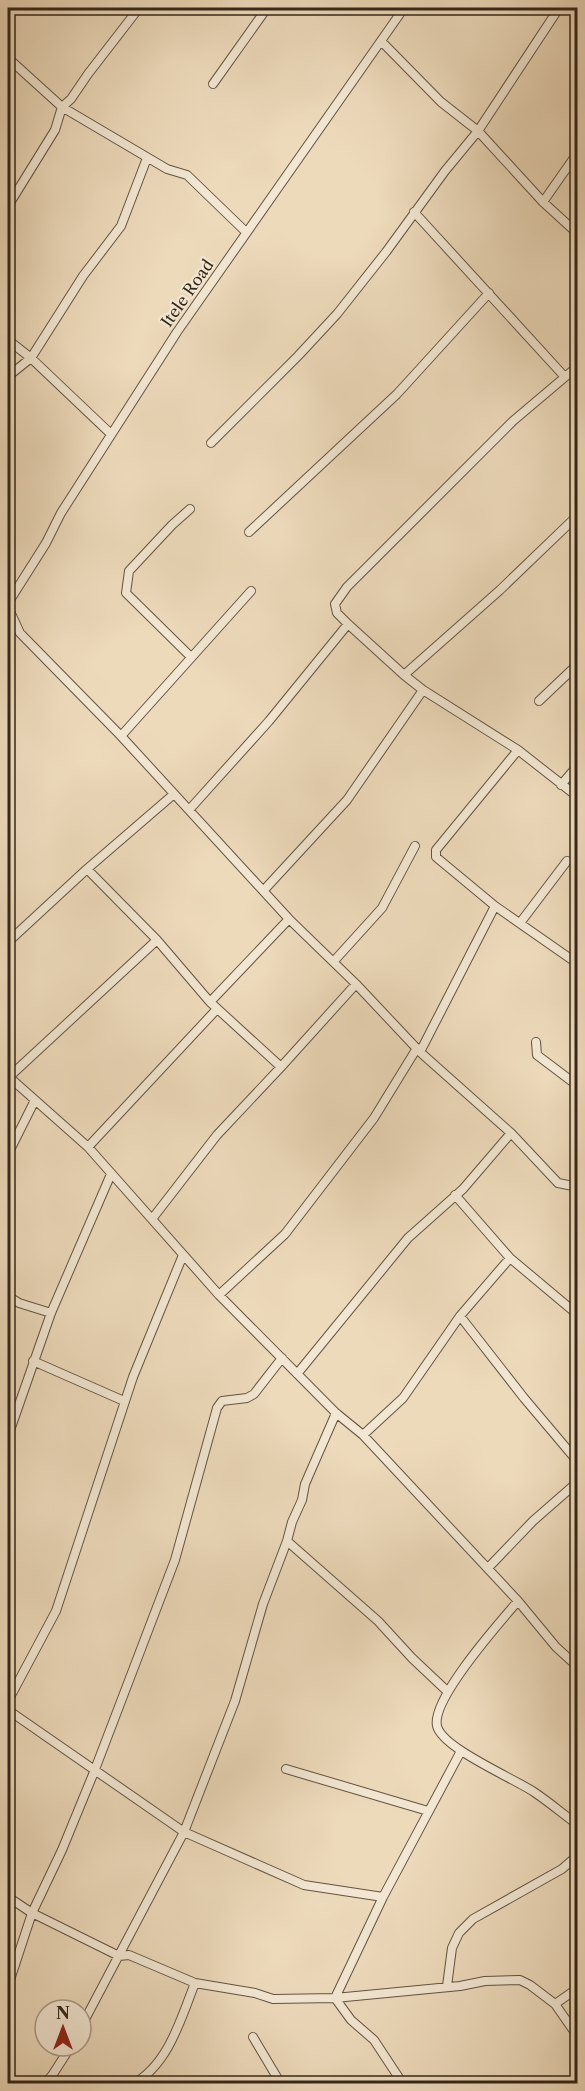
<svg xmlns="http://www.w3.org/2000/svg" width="585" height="2091" font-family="'Libre Caslon Text',serif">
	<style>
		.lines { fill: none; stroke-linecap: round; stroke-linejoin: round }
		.street-casing { stroke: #625441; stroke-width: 10 }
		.street { stroke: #f3e7d3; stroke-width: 8 }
		.labels { text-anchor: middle; stroke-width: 4.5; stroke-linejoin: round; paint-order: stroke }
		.street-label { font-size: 16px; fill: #342718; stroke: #f3e7d3 }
	</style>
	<rect width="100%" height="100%" fill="#eddabb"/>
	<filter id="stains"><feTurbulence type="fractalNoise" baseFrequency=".00333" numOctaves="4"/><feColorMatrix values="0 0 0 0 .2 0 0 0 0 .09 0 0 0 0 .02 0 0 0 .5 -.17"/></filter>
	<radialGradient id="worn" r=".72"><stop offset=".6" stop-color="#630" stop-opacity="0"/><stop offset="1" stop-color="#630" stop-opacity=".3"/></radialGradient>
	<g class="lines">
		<g class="street-casing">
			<path id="street" d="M8 13 11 8
				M381 41 441 102 478 131 543 202 578 234
				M8 58 62 107 167 169 187 175 246 232
				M213 84 267 8
				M543 202 578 152
				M8 206 55 130 62 107 71 99 88 74 139 8
				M414 212 564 376
				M8 340 31 358 111 434
				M578 366 513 421 347 587 335 604 337 613 348 624 404 675 423 690 518 750 436 850V857L495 906 578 964
				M8 381 11 374 31 358 83 276 121 226 147 158
				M211 443 298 356 337 314 386 252 445 171 478 131 559 8
				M190 509 172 525 129 571 126 593 191 657
				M249 532 397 394 489 293
				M8 603 46 543 61 513 177 332 404 8
				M8 607 20 633 121 736 289 919 356 984 420 1052 511 1133 558 1183 578 1187
				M404 675 500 590 578 515
				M539 701 578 664
				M121 736 251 591
				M518 750 578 797
				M561 785 578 765
				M189 810 269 721 348 624
				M87 869 157 940 210 1002 281 1067
				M264 890 347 800 423 690
				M520 923 567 861
				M8 942 87 869 174 794
				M334 961 382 908 415 846
				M210 1002 289 919
				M536 1042 537 1055 578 1086
				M420 1052 495 906
				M8 1076 88 1147 219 1295 336 1413 363 1435 518 1601 556 1647 578 1667
				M9 1077 157 940
				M88 1147 217 1009
				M8 1154 35 1100
				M455 1195 510 1258 578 1315
				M152 1219 217 1135 281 1067 356 984
				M219 1295 285 1234 374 1118 417 1048
				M8 1296 19 1303 51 1313
				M460 1316 524 1398 578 1462
				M33 1361 124 1401
				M297 1374 408 1238 463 1189 511 1133
				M363 1435 403 1398 460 1316 510 1258
				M8 1436 51 1313 111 1174
				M287 1541 378 1621 412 1658 448 1692
				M488 1568 533 1521 573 1486 578 1479
				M518 1601C500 1622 431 1699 437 1726 442 1748 513 1778 534 1792 549 1802 563 1814 578 1825
				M8 1701 56 1611 133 1377 183 1255
				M8 1710 184 1832 304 1885 383 1897
				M286 1769 428 1811
				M8 1897 32 1913 119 1956 129 1955 195 1983 255 1993 273 1999 335 1998 460 1986 485 1981 520 1980 530 1985 555 2004 578 2037
				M8 1986 32 1913 62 1850 94 1772 175 1560 217 1408 222 1401 247 1398 254 1394 282 1358
				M447 1986 452 1948 459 1933 473 1919 562 1869 578 1855
				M335 1998 383 1897 461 1751
				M335 1998 351 2020 374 2040 403 2084
				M555 2004 578 1988
				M81 2027 184 1832 235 1701 263 1604 287 1541 292 1522 302 1500 305 1484 336 1413
				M253 2037 281 2084
				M45 2084 53 2074 71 2046
				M133 2084C169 2064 181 2018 195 1983"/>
		</g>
		<use href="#street" class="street"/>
	</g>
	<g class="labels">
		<g class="street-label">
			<text transform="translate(187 293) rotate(-55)" y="6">Itele Road</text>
		</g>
	</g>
	<rect width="585" height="2091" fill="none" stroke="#eddabb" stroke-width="30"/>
	<rect x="9" y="9" width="567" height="2073" fill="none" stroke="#342718" stroke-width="3"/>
	<rect x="15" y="15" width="555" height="2061" fill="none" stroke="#342718" stroke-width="1.5"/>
	<g transform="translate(63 2028)"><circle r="28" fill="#f3e7d3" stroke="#a79a88" stroke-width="1.5"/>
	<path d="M0-4.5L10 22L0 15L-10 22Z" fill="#8f2418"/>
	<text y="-9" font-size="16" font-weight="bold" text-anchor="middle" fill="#342718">N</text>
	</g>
	<rect width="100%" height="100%" filter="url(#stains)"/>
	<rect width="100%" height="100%" fill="url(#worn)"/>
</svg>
